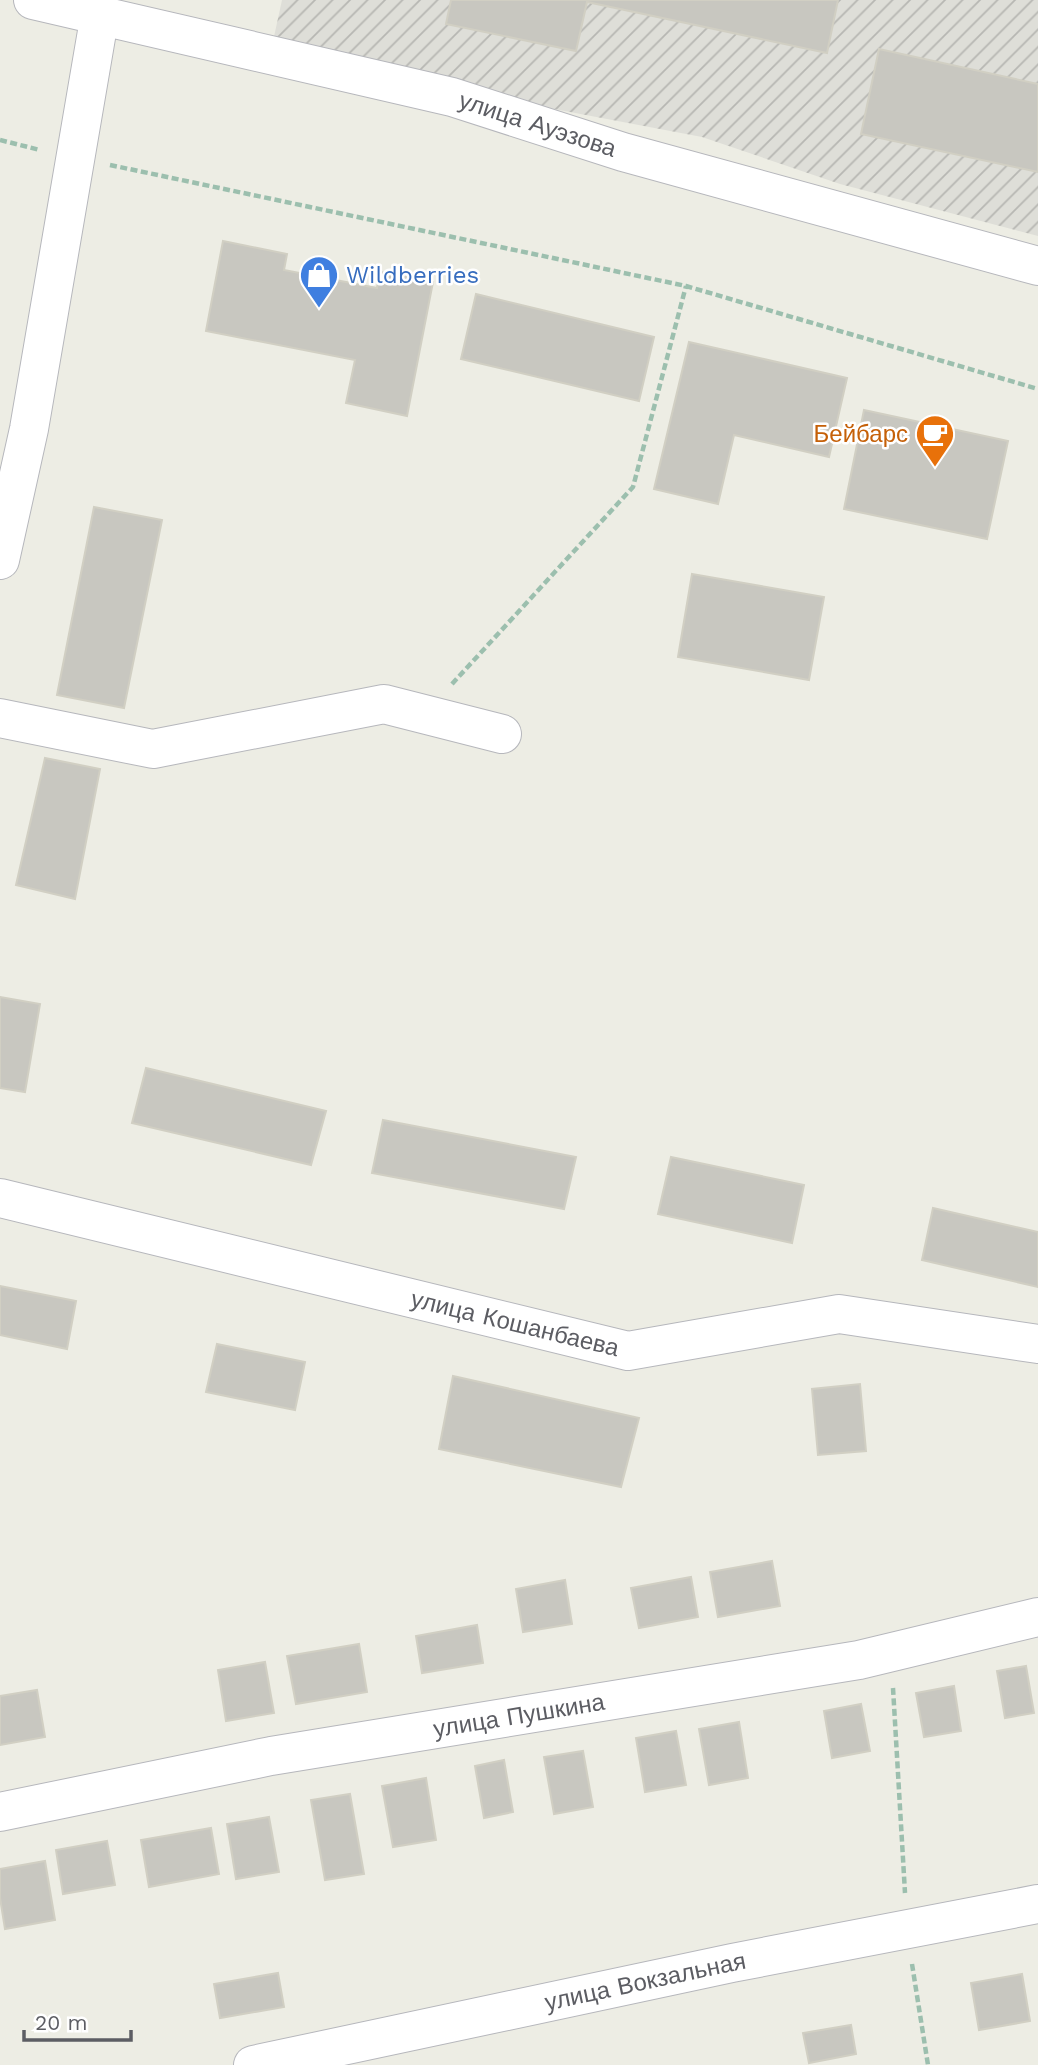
<svg xmlns="http://www.w3.org/2000/svg" width="1038" height="2065" font-family="'Work Sans',sans-serif">
	<style>
		.industrial { fill: url(#industrial-furrows) }
		.building { fill: #c8c7c0; stroke: #d1cfc3; stroke-width: 2 }
		.lines { fill: none; stroke-linecap: round; stroke-linejoin: round }
		.minor-casing { stroke: #b6b7bc; stroke-width: 40 }
		.path { stroke: #9cbfae; stroke-width: 4.5; stroke-dasharray: 7 3.5; stroke-linecap: butt }
		.minor { stroke: #fff; stroke-width: 38 }
		.labels { text-anchor: middle; stroke-width: 5; stroke-linejoin: round; paint-order: stroke }
		.street-label { font-size: 24px; fill: #5c5d63; stroke: #fff }
		.shop-label { font-size: 24px; fill: #366cbe; stroke: #fff; text-anchor: start }
		.food-label { font-size: 24px; fill: #c56008; stroke: #fff; text-anchor: end }
	</style>
	<defs>
		<pattern id="industrial-furrows" width="10" height="10" patternUnits="userSpaceOnUse" patternTransform="scale(1.75)"><rect width="10" height="10" fill="#deded8"/><path d="M-1 1l2-2M0 10L10 0M9 11l2-2" fill="none" stroke="#b7b7b3"/></pattern>
	</defs>
	<rect width="100%" height="100%" fill="#edede4"/>
	<path class="industrial" d="M282 0H1038V236L840 184 702 137 270 55Z"/>
	<path class="building" d="M451 0H838L827 53 587 2 576 51 446 24Z
		M879 49 1038 84V172L861 134Z
		M223 241 287 254 284 270 377 288 380 272 433 282 407 416 346 403 355 360 206 331Z
		M476 294 654 337 639 401 461 359Z
		M689 342 847 378 829 457 734 435 718 504 654 489Z
		M864 410 1008 441 987 539 844 509Z
		M94 507 162 520 124 708 57 695Z
		M692 574 824 597 809 680 678 657Z
		M45 758 100 769 75 899 16 885Z
		M0 997 40 1004 25 1092 0 1088Z
		M146 1068 326 1111 311 1165 132 1123Z
		M383 1120 576 1157 564 1209 372 1173Z
		M671 1157 804 1185 792 1243 658 1214Z
		M933 1208 1038 1232V1287L922 1260Z
		M0 1286 76 1301 67 1349 0 1335Z
		M217 1344 305 1362 295 1410 206 1392Z
		M453 1376 639 1418 621 1487 439 1449Z
		M860 1384 866 1451 818 1455 812 1389Z
		M772 1561 780 1606 718 1617 710 1572Z
		M691 1577 698 1617 639 1628 631 1588Z
		M565 1580 572 1624 523 1632 516 1589Z
		M477 1625 483 1663 422 1673 416 1636Z
		M359 1644 367 1692 296 1704 287 1656Z
		M265 1662 274 1713 226 1721 218 1670Z
		M1026 1666 1034 1713 1005 1718 997 1671Z
		M954 1686 961 1731 924 1737 916 1693Z
		M37 1690 45 1737 0 1745V1696Z
		M861 1704 870 1751 832 1758 824 1711Z
		M739 1722 748 1778 709 1785 699 1729Z
		M676 1731 686 1785 645 1792 636 1738Z
		M583 1751 593 1807 554 1814 544 1757Z
		M504 1760 513 1812 484 1818 475 1766Z
		M426 1778 436 1840 393 1847 382 1786Z
		M350 1794 364 1874 325 1880 311 1800Z
		M269 1817 279 1872 236 1879 227 1824Z
		M211 1828 219 1874 149 1887 141 1840Z
		M107 1841 115 1885 63 1894 56 1850Z
		M45 1861 55 1920 5 1929 0 1898V1869Z
		M278 1973 284 2007 220 2018 214 1984Z
		M1022 1974 1030 2021 979 2030 971 1983Z
		M851 2025 856 2054 809 2063 803 2033Z"/>
	<g class="lines">
		<g class="minor-casing">
			<g id="minor">
				<path id="s1" d="M33 0 452 97 623 152 1038 266"/>
				<path d="M0 560 29 429 100 14"/>
				<path d="M0 718 153 749 384 704 502 734"/>
				<path id="s2" d="M0 1198 628 1351 839 1314 1038 1344"/>
				<path id="s3" d="M0 1812 271 1756 859 1660 1038 1617"/>
				<path id="s4" d="M253 2065 732 1963 1038 1904"/>
			</g>
		</g>
		<path class="path" d="M0 140 40 150
			M110 165 686 286 1038 389
			M452 684 633 487 686 286
			M893 1688 905 1893
			M912 1964 928 2065"/>
		<use href="#minor" class="minor"/>
	</g>
	<defs>
		<g id="shop-pin" transform="scale(2.0125)"><path d="M0 17L-7.5 6A9.5 9.5 0 1 1 7.5 6Z" fill="#3f7fe0" stroke="#fff"/><path d="M-5-2.5h2.3a2.7 3.5 0 0 1 5.4 0H5L5.5 6h-11ZM-1.5-2.5h3a1.5 2.3 0 0 0-3 0Z" fill="#fff"/></g>
		<g id="cafe-pin" transform="scale(2.0125)"><path d="M0 17L-7.5 6A9.5 9.5 0 1 1 7.5 6Z" fill="#e8710a" stroke="#fff"/><path d="M-5.5-4.5H6V0H3Q3 3.5 0 3.5H-2.5Q-5.5 3.5-5.5 0ZM3-3.2v2h1.7v-2ZM-6 4.5H4V6H-6Z" fill="#fff"/></g>
	</defs>
	<g fill-rule="evenodd">
		<use href="#shop-pin" x="319" y="275"/>
		<use href="#cafe-pin" x="935" y="434"/>
	</g>
	<g class="labels">
		<g class="street-label">
			<text dy="8" stroke="none"><textPath href="#s1" startOffset="520">улица Ауэзова</textPath></text>
			<text dy="8" stroke="none"><textPath href="#s2" startOffset="530">улица Кошанбаева</textPath></text>
			<text dy="8" stroke="none"><textPath href="#s3" startOffset="528">улица Пушкина</textPath></text>
			<text dy="8" stroke="none"><textPath href="#s4" startOffset="401">улица Вокзальная</textPath></text>
		</g>
		<g class="shop-label">
			<text x="346" y="283">Wildberries</text>
		</g>
		<g class="food-label">
			<text x="908" y="442">Бейбарс</text>
		</g>
	</g>
	<path d="M24 2030v10h107v-10" fill="none" stroke="#5c5d63" stroke-width="3.5"/>
	<text x="35" y="2030" font-size="21" fill="#5c5d63" stroke="#ffffff" stroke-width="5" paint-order="stroke">20 m</text>
</svg>
